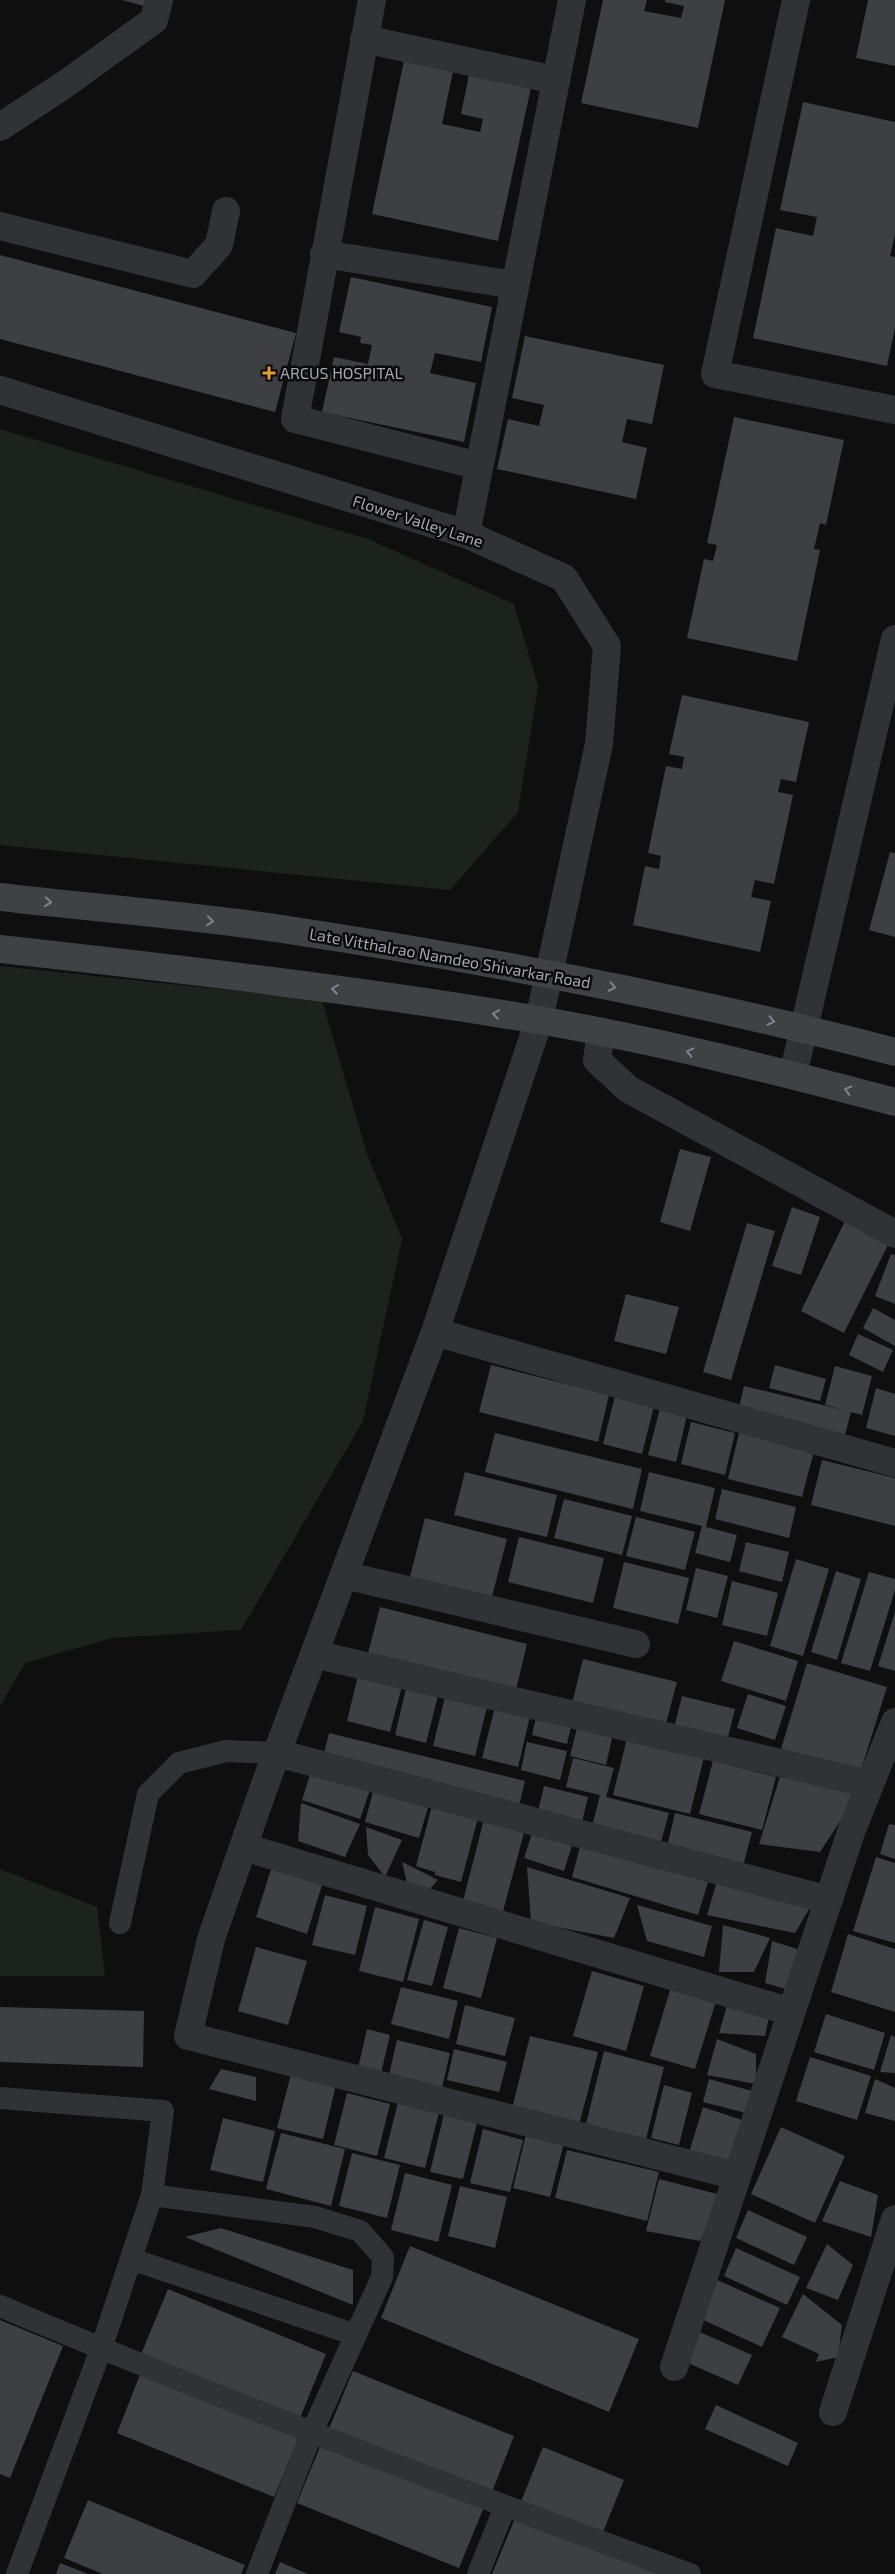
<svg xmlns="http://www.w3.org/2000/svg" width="895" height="2574" font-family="'Exo 2',sans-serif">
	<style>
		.green { fill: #1c231c }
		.building { fill: #3e3f43 }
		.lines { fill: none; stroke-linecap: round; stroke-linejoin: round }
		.lane { stroke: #313235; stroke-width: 22 }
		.street { stroke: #313235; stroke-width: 28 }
		.secondary { stroke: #3f4145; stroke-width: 28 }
		.oneway { stroke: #7f838b }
		.poi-dot { fill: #e49b34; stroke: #0a0a0b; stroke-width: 2 }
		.labels { text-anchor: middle; stroke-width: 5; stroke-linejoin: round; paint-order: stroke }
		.poi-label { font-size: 16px; fill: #a1a7b0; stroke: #0a0a0b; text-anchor: start }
		.street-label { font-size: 16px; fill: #a1a7b0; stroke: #0a0a0b }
	</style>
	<rect width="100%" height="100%" fill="#0f0f10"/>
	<path class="green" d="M0 429 368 539 514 604 538 686 518 812 450 890 0 845Z
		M0 966 322 1000 367 1154 402 1239 363 1421 241 1630 112 1638 25 1663 0 1706Z
		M0 1869 97 1907 105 1976H0Z"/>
	<path class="building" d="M122 0H145L144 6Z
		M603 0H647L644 11 681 18 684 6 665 2V0H725L698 128 581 103Z
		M868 0H895V66L856 58Z
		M406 51 455 62 442 124 480 132 483 119 461 114 471 65 533 78 498 241 372 214Z
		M803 102 895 122V235L890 256 895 257V328L887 366 753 338 776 228 813 236 817 217 780 210Z
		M0 255 296 333 275 412 0 339Z
		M351 277 492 307 481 362 435 353 430 373 476 383 464 442 322 412 334 357 368 364 372 345 360 343 361 337 339 332Z
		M525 336 664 365 652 424 627 419 622 442 647 448 636 499 497 469 508 419 539 426 544 405 512 398Z
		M734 417 844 440 826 525 820 523 814 549 820 550 797 661 687 638 704 559 713 561 717 545 707 543Z
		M682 695 809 722 796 782 781 779 778 792 793 795 774 884 755 880 751 897 771 901 760 952 633 925 645 866 659 869 661 856 648 853 666 766 682 769 684 757 669 754Z
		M890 852 895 853V937L869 930Z
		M680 1149 711 1157 690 1231 660 1222Z
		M792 1207 820 1217 801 1275 772 1266Z
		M846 1219 890 1241 844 1333 801 1311Z
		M747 1223 775 1231 731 1380 703 1372Z
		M891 1254 895 1255V1304L875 1296Z
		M626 1294 679 1307 666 1354 614 1341Z
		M873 1308 895 1320V1346L863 1328Z
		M858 1334 893 1350 883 1372 849 1355Z
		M491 1365 609 1395 598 1442 479 1412Z
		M775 1365 826 1379 820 1401 769 1388Z
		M835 1366 872 1376 862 1415 825 1405Z
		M744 1386 851 1412 843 1443 737 1416Z
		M876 1388 895 1394V1436L866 1428Z
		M615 1396 654 1406 642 1454 603 1444Z
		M660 1408 687 1415 676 1462 648 1455Z
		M691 1422 735 1433 725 1475 681 1464Z
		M740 1429 815 1447 802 1497 728 1479Z
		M495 1433 642 1469 633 1509 485 1472Z
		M822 1460 895 1478V1526L811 1505Z
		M465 1472 557 1495 547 1537 454 1515Z
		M649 1472 715 1488 706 1527 737 1535 730 1562 695 1553 702 1526 640 1511Z
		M722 1489 796 1507 789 1538 715 1519Z
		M564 1499 632 1516 622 1555 554 1538Z
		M636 1517 695 1532 685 1570 626 1556Z
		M425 1518 507 1539 489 1608 407 1588Z
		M519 1537 604 1558 593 1603 508 1582Z
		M746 1542 789 1552 782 1582 739 1571Z
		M796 1559 829 1569 803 1656 770 1646Z
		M624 1562 689 1578 678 1624 613 1608Z
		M696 1568 728 1576 717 1618 686 1610Z
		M836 1571 861 1579 837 1660 811 1652Z
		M869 1572 895 1579V1590L870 1671 841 1663Z
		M732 1581 778 1593 767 1636 722 1625Z
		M380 1607 527 1644 514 1698 366 1661Z
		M895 1612V1671L878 1666Z
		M734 1641 798 1661 786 1701 721 1681Z
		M583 1659 677 1682 665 1727 572 1704Z
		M807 1663 887 1687 860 1773 781 1749Z
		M360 1667 404 1678 390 1732 347 1721Z
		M408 1680 440 1688 426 1743 395 1735Z
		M446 1693 488 1703 475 1756 433 1746Z
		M748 1694 786 1706 775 1740 737 1728Z
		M682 1696 735 1709 726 1745 673 1732Z
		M496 1703 531 1712 518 1767 482 1758Z
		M538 1709 573 1718 567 1744 532 1735Z
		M579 1720 614 1729 606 1765 570 1756Z
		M329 1733 525 1781 518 1811 322 1762Z
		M627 1738 704 1757 690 1814 613 1795Z
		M527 1742 567 1751 560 1780 521 1770Z
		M573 1758 614 1768 606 1797 669 1813 659 1849 591 1831 600 1795 566 1787Z
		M713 1761 776 1777 762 1830 699 1814Z
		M313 1765 372 1784 360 1819 302 1800Z
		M783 1767 860 1791 820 1852 759 1844Z
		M544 1786 588 1797 580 1830 536 1819Z
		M374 1788 429 1804 419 1838 365 1822Z
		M433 1802 479 1814 461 1882 435 1875V1872L416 1866Z
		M301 1803 360 1824 345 1857 298 1841Z
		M675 1813 752 1832 742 1870 666 1851Z
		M485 1815 526 1825 502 1915 462 1905Z
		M889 1824 895 1825V1859L880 1854Z
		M366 1827 402 1840 385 1877 368 1855Z
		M534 1827 574 1839 564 1871 524 1858Z
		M581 1843 708 1882 698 1915 572 1877Z
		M876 1857 895 1863V1943L853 1931Z
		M402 1862 438 1880 428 1891 407 1883Z
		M527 1867 630 1898 614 1938 531 1922Z
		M271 1869 322 1885 307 1934 256 1917Z
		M718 1878 811 1906 795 1933 707 1915Z
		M325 1895 367 1906 355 1955 312 1945Z
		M637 1905 712 1926 704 1957 647 1941Z
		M375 1907 419 1919 403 1982 359 1971Z
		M424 1920 448 1927 432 1986 407 1980Z
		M723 1925 770 1938 754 1972H719Z
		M459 1928 497 1938 481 1998 443 1988Z
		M848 1934 895 1949V2012L831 1992Z
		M772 1941 803 1951 789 1990 765 1983Z
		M256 1947 307 1961 288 2025 238 2011Z
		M592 1971 644 1986 626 2051 573 2036Z
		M401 1987 458 2001 449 2039 391 2024Z
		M671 1987 716 2001 695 2069 650 2056Z
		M728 2002 769 2017 765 2036 719 2033Z
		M465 2005 515 2018 505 2056 456 2044Z
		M0 2007 144 2011 143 2067 0 2062Z
		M826 2014 885 2033 874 2070 814 2052Z
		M367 2029 390 2035 381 2073 358 2068Z
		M891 2035 895 2037V2073L880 2072Z
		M530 2036 598 2052 578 2129 511 2113Z
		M717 2039 756 2054V2084L707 2075Z
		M397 2040 450 2053 441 2092 388 2079Z
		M454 2049 507 2062 499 2092 447 2080Z
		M604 2051 664 2067 645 2143 585 2128Z
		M810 2057 871 2076 857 2120 796 2101Z
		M221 2069 256 2077V2101L209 2089Z
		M291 2074 336 2085 323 2139 277 2128Z
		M709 2079 752 2091 746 2113 703 2102Z
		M875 2079 895 2088V2121L865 2113Z
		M664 2085 692 2093 679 2145 651 2138Z
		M347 2093 390 2104 377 2156 334 2145Z
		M398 2102 439 2112 425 2168 384 2158Z
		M703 2107 742 2120 728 2167 687 2159Z
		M444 2114 477 2123 463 2179 430 2172Z
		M223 2118 275 2131 263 2182 210 2170Z
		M781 2127 845 2156 815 2223 751 2194Z
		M483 2129 523 2140 510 2192 470 2183Z
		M281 2133 345 2149 331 2206 266 2189Z
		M526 2134 564 2143 550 2197 513 2188Z
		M567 2150 659 2172 647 2221 555 2198Z
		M352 2153 400 2165 387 2218 339 2206Z
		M405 2173 452 2185 438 2242 391 2230Z
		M659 2179 725 2196 700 2241 646 2231Z
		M840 2181 878 2195 871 2237 822 2221Z
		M460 2186 507 2197 495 2248 448 2236Z
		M748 2210 807 2237 794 2265 736 2238Z
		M221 2228 353 2270V2305L185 2237Z
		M827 2244 853 2265 838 2300 806 2288Z
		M410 2246 639 2339 609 2412 381 2318Z
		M736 2248 800 2277 787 2305 724 2276Z
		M717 2280 780 2308 762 2347 699 2318Z
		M168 2289 326 2354 298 2423 139 2359Z
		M803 2294 842 2325 838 2357 816 2362 819 2354 782 2337Z
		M0 2320 63 2346 10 2478 0 2474Z
		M693 2329 752 2355 738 2385 679 2359Z
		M353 2371 514 2436 490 2497 328 2431Z
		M141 2372 299 2437 274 2497 117 2433Z
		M716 2405 798 2443 788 2466 705 2429Z
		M322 2442 484 2507 459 2568 297 2503Z
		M543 2447 624 2480 601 2537 520 2504Z
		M88 2500 245 2565 241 2574H103L64 2558Z
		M516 2516 659 2574H492Z
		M280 2562 308 2574H275Z
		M60 2563 88 2574H56Z"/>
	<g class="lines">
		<path class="lane" d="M120 1923 148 1794 179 1763 226 1751 277 1753
			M0 2098 163 2111 152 2195 101 2349 17 2574
			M152 2195 315 2217 360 2231 383 2257 382 2277 312 2432 257 2574
			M131 2259 356 2335
			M0 2306C227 2402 458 2490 690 2574
			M478 2574 505 2507"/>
		<path class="street" d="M372 0 295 419 479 466
			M796 0 715 374 895 410
			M364 39 555 80
			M0 127 64 85 154 20 159 0
			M0 226 193 274 219 245 226 211
			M324 254 514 285
			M0 390 466 534 564 578 607 646 599 744 539 1020 435 1332 264 1787 211 1939 188 2036 737 2176
			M466 534 572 0
			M601 1032 597 1060 628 1089 895 1234
			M793 1075 895 639
			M435 1332 895 1463
			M344 1575 636 1644
			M314 1654 870 1784
			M277 1753 829 1900
			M244 1847 791 2012
			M674 2367 851 1832 895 1722
			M833 2412 895 2219"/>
		<path class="secondary" d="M0 897C94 908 188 915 282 929 488 960 693 999 895 1052
			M0 949C180 969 360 990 539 1020 659 1041 778 1071 895 1102"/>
	</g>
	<defs><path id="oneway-chevron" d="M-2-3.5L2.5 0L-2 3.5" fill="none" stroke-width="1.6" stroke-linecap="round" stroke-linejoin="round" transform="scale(1.25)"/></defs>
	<g class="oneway">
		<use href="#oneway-chevron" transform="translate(48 902) rotate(6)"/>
		<use href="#oneway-chevron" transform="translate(210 921) rotate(6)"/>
		<use href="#oneway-chevron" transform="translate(612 987) rotate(12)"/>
		<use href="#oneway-chevron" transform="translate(335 989) rotate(-171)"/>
		<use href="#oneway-chevron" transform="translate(496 1014) rotate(-171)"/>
		<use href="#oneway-chevron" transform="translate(771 1021) rotate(12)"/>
		<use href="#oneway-chevron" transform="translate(690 1052) rotate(-167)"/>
		<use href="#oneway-chevron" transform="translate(848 1090) rotate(-165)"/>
	</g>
	<path class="poi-dot" d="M266.5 365.5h5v5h5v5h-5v5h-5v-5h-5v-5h5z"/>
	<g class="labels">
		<g class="poi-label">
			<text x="280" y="379">ARCUS HOSPITAL</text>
		</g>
		<g class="street-label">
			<text transform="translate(418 521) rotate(18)" y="6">Flower Valley Lane</text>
			<text transform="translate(450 958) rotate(10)" y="6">Late Vitthalrao Namdeo Shivarkar Road</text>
		</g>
	</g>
</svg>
